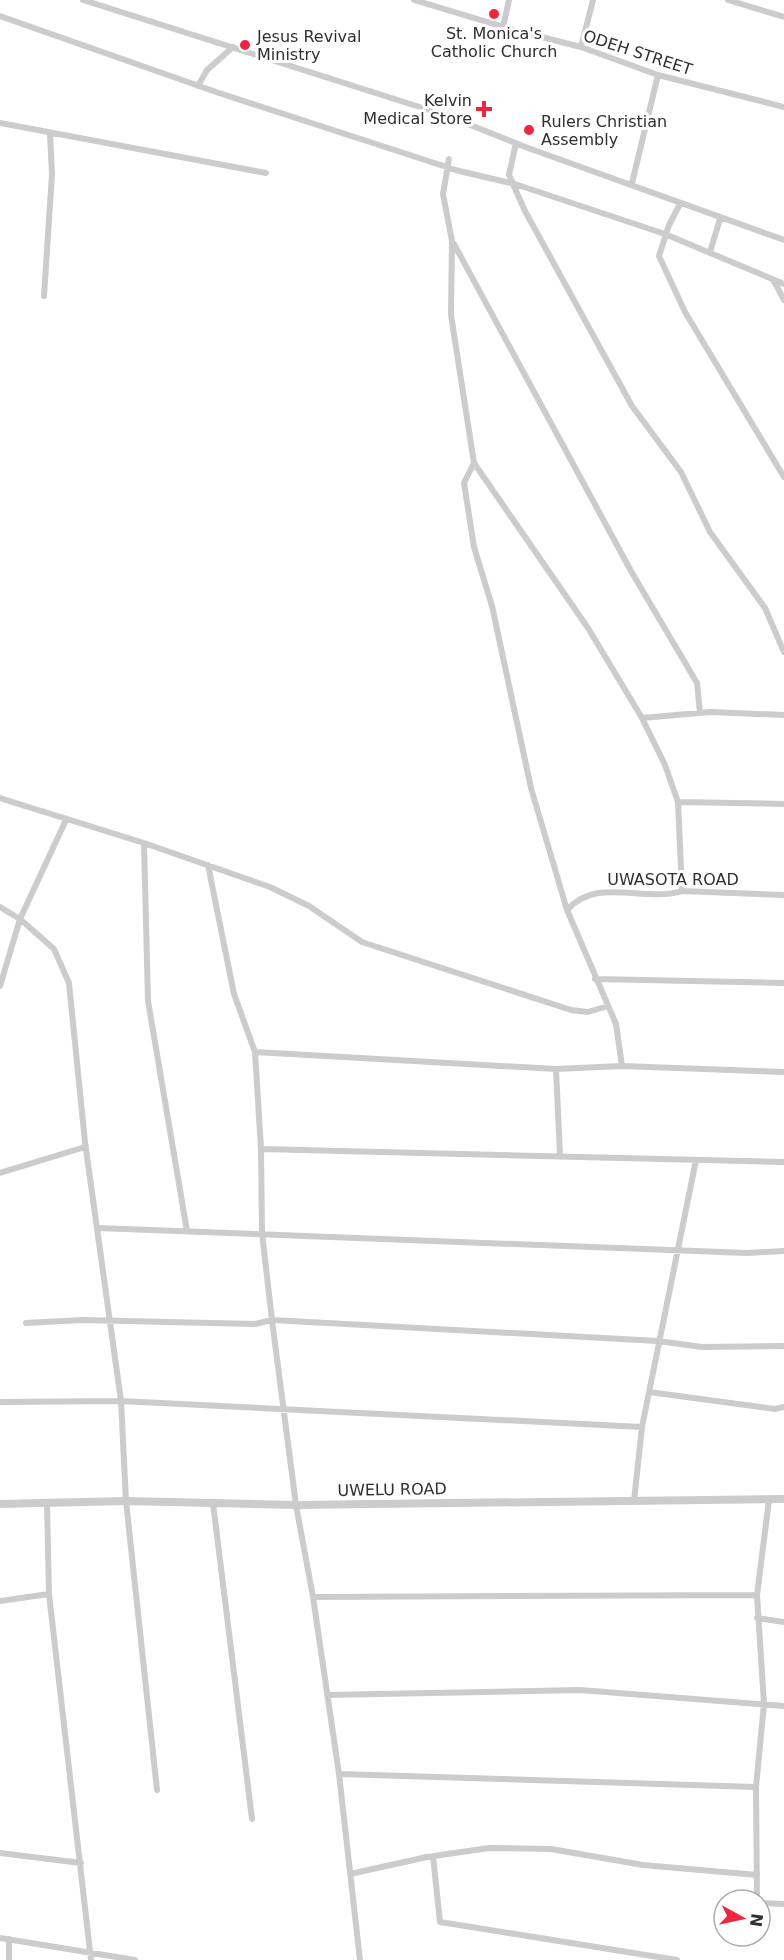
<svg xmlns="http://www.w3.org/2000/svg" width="784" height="1960" font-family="'DejaVu Sans',sans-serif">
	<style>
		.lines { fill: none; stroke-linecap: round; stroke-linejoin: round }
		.minor { stroke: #ccc; stroke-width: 6 }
		.tertiary { stroke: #ccc; stroke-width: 8 }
		.poi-dot { fill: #f02640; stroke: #fff; stroke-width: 2 }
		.labels { text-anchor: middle; stroke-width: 6; stroke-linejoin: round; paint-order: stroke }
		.poi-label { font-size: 16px; fill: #2f2f2f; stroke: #fff; text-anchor: start }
		.street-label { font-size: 16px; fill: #2f2f2f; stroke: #fff }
	</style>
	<rect width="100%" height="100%" fill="#fff"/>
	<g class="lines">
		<path class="minor" d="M83 0 445 115 528 148 784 240
			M414 0 510 29 581 47 658 75 784 107
			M728 0 784 17
			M0 16 219 93 459 171 515 184 665 234 784 284
			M503 27 509 0
			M581 47 593 0
			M198 86 207 70 233 47
			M0 123 266 173
			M516 143 509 175 525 211 632 406 681 472 710 532 765 608 784 652
			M449 159 443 194 452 241 451 315 474 463 464 483 474 547 492 606 531 788 567 910 616 1024 622 1066
			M632 183 658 75
			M680 204 669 225 659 256 685 312 784 477
			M454 244 631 571 697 683 700 713
			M710 252 720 219
			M774 281 784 300
			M44 296 52 174 50 134
			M474 463 588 628 642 718 665 765 678 802 682 891
			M642 718 710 712 784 715
			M0 798 144 843 270 887 309 906 362 942 571 1010 588 1012 608 1006
			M678 802 784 804
			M144 843 148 1001 187 1231
			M208 865 234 994 255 1052 261 1149 262 1233 272 1320 296 1505 313 1597 339 1774 360 1960
			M0 907 20 919 54 949 69 983 85 1142 121 1401 126 1501 157 1790
			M567 910C597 876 644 903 682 891L784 895
			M595 979 784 983
			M0 986 20 919 66 820
			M255 1052 556 1069 622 1066 784 1072
			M556 1069 560 1155
			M261 1149 784 1162
			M0 1173 85 1147
			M97 1228 747 1253 784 1251
			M26 1323 82 1320 255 1324 272 1320 658 1341 702 1347 784 1346
			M649 1392 775 1409 784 1407
			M0 1402 121 1401 642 1427
			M634 1501 642 1427 696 1160
			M213 1503 252 1819
			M47 1504 49 1594 91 1960
			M313 1597 757 1595
			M0 1601 49 1594
			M757 1618 784 1622
			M327 1695 580 1690 784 1706
			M339 1774 756 1787
			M0 1853 81 1863
			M433 1856 440 1922 677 1960
			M350 1874 427 1857 489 1848 551 1849 643 1865 757 1875
			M757 1900 756 1787 764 1704 757 1595 769 1500
			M760 1903 784 1904
			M0 1938 135 1960
			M9 1960V1939"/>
		<path class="tertiary" d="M0 1504 126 1501 296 1505 784 1499"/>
	</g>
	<g class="poi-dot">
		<circle cx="494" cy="14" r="6"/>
		<circle cx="245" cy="45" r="6"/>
		<path d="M481 100h6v6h6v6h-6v6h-6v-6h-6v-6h6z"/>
		<circle cx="529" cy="130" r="6"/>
	</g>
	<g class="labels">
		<g class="poi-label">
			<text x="494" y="39" text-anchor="middle">St. Monica's<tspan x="494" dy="18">Catholic Church</tspan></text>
			<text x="257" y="42">Jesus Revival<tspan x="257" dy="18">Ministry</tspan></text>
			<text x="472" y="106" text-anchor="end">Kelvin<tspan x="472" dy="18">Medical Store</tspan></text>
			<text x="541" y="127">Rulers Christian<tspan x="541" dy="18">Assembly</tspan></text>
		</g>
		<g class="street-label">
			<text transform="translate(638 52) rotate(18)" y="6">ODEH STREET</text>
			<text x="673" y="885">UWASOTA ROAD</text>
			<text transform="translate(392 1489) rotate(-1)" y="6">UWELU ROAD</text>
		</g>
	</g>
	<g transform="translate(742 1918) rotate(98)"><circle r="28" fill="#ffffff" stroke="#acacac" stroke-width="1.5"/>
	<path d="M0-4.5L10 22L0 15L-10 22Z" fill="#f02640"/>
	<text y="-9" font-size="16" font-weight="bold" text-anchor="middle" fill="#2f2f2f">N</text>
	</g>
</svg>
